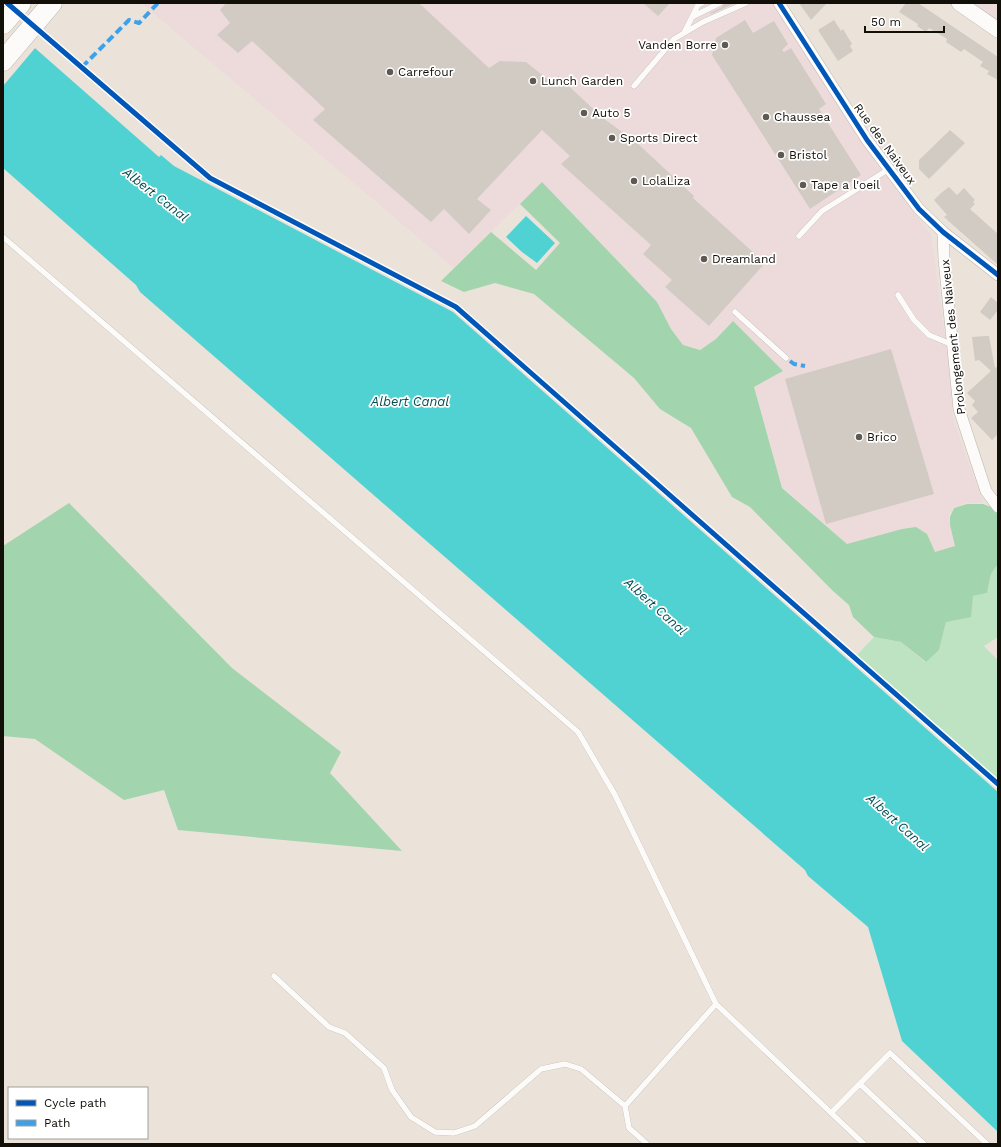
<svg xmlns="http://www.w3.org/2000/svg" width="1001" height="1147" font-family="'Work Sans',sans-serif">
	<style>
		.commercial { fill: #eddbdc }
		.green { fill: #bee3c3 }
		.forest { fill: #a2d4ad }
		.water { fill: #50d2d3 }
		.pier { fill: #ebe3da }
		.building { fill: #d1cbc4 }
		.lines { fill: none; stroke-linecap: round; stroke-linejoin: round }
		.service-casing { stroke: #bab4ad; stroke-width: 6 }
		.minor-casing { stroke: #bab4ad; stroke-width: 12 }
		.secondary-casing { stroke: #bab4ad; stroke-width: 16 }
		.motorway-casing { stroke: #bab4ad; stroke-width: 21 }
		.service { stroke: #fcfbf9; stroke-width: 5.5 }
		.minor { stroke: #fcfbf9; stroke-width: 11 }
		.secondary { stroke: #fcfbf9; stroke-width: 15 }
		.motorway { stroke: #fcfbf9; stroke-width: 20 }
		.quiet { stroke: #3da1e9; stroke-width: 4; stroke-dasharray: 8 4; stroke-linecap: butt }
		.cycleway-casing { stroke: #fff; stroke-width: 8 }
		.cycleway { stroke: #0057b8; stroke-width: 5 }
		.poi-dot { fill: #5e5952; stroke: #fff; stroke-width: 1.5 }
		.labels { text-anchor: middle; stroke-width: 3.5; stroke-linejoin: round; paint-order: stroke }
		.poi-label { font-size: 12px; fill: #120e08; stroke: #fff; text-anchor: start }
		.street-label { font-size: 12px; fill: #120e08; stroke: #fff }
		.water-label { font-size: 13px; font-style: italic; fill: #044d4f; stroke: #fff }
	</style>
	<rect width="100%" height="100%" fill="#ebe3da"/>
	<path class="commercial" d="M141 3H773L875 159 931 235 948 356 953 419 983 503H967L953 507 949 516 950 526 955 546 935 552 927 534 916 527 901 529 847 544 782 487 754 387 783 371 733 321 716 339 700 349 683 345 671 329 657 302 542 182 454 268Z
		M974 3H998V20Z"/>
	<path class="green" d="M998 564V637L984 646 998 660V780L856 656 874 637 901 642 925 662 939 650 946 622 973 596 987 593 991 574Z"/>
	<path class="forest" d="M542 182 657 302 671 329 683 345 700 350 716 339 733 321 783 371 754 387 782 488 847 544 902 529 916 527 927 534 935 552 955 546 950 525V517L954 508 967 504H983L993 508 998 515V564L991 574 987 593 973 596 971 617 946 622 939 650 926 662 901 642 874 637 853 617 849 605 833 591 750 507 732 497 691 428 660 409 634 378 534 294 495 283 464 292 441 281 491 232 536 270 560 243 520 204Z
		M69 503 232 668 341 752 330 773 402 851 178 830 164 790 124 800 35 739 3 736V686H4V675L3 674V546Z"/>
	<path class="water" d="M3 20 159 157 161 155 174 166 453 312 998 792V1132L902 1041 868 927 808 876 805 870 140 292 136 285 3 168Z
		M526 216 555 243 537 263 522 252 506 237Z"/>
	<path class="pier" d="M3 18 36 47 3 86Z"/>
	<path class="building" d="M226 3H419L489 68 500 61 526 62 552 83 558 76 603 118 636 142 694 196 693 198 765 263 709 326 665 287 672 280 643 254 651 245 561 164 570 156 542 130 477 199 491 210 469 234 444 209 431 222 313 120 325 109 252 41 238 53 217 35 230 23 220 10Z
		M643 3H670L658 16Z
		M724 3H735L711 14 710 13 722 7Z
		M799 3H827L811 20Z
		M906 3H918L998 57V80L987 74 989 71 980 66 983 62 964 49 961 52 946 42 947 39 929 28 926 32 917 26 918 24 899 12Z
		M745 20 753 33 774 21 788 44 782 50 784 52 791 48 826 104 819 109 861 175 810 209 712 55 716 38Z
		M834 20 841 31 843 29 852 44 850 46 853 51 838 61 818 30Z
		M950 130 965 143 929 179 919 169V160Z
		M949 187 957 195 964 188 975 200 973 202 975 204 970 209 998 234V265L944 217 947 215 934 200 941 193Z
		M991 297 998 303V310L990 320 980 312Z
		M985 336H989L995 368 998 366V434L992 440 971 418 978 412 972 405 975 401 967 393 991 371 979 360 975 361 972 337Z
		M891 349 934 494 826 524 785 379Z"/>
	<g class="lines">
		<g class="service-casing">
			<path id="service" d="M692 17 698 5 702 3
				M684 33 692 17 720 3
				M634 86 674 39 703 22 746 3
				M799 236 822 211 889 169
				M3 237 578 732 615 795 716 1004 864 1144
				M898 295 914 320 929 335 953 345
				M735 312 786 358
				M274 976 329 1027 345 1033 384 1068 392 1090 411 1117 435 1132 454 1133 475 1126 541 1069 565 1064 581 1069 625 1106 716 1004
				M860 1084 924 1144
				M625 1106 629 1128 647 1144
				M831 1113 890 1053 987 1144"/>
		</g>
		<g class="minor-casing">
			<path id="minor" d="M779 3 867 140 919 209 943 232 998 275
				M943 232 944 259 959 409 986 491 998 507"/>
		</g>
		<g class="secondary-casing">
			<path id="secondary" d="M959 3 998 30"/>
		</g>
		<g class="motorway-casing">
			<path id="motorway" d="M3 24 21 3
				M3 61 52 3"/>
		</g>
		<use href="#service" class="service"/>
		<use href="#minor" class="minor"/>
		<use href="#secondary" class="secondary"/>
		<use href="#motorway" class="motorway"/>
		<path class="quiet" d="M82 67 129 20 139 23 158 3
			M790 361 794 364 805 366"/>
		<g class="cycleway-casing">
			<path id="cycleway" d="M7 3 210 178 456 307 998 784
				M779 3 867 140 919 209 943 232 998 275"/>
		</g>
		<use href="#cycleway" class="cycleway"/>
	</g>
	<g class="poi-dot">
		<circle cx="725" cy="45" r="4"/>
		<circle cx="390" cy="72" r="4"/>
		<circle cx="533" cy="81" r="4"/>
		<circle cx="584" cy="113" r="4"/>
		<circle cx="766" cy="117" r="4"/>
		<circle cx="612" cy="138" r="4"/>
		<circle cx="781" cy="155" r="4"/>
		<circle cx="634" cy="181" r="4"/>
		<circle cx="803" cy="185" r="4"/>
		<circle cx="704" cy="259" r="4"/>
		<circle cx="859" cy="437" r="4"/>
	</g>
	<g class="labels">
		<g class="poi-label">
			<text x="717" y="49" text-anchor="end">Vanden Borre</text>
			<text x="398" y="76">Carrefour</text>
			<text x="541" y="85">Lunch Garden</text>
			<text x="592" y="117">Auto 5</text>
			<text x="774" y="121">Chaussea</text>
			<text x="620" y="142">Sports Direct</text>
			<text x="789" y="159">Bristol</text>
			<text x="642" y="185">LolaLiza</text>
			<text x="811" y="189">Tape a l'oeil</text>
			<text x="712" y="263">Dreamland</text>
			<text x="867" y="441">Brico</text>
		</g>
		<g class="street-label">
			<text transform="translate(885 144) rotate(54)" y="4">Rue des Naiveux</text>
			<text transform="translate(953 337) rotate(-96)" y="4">Prolongement des Naiveux</text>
		</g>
		<g class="water-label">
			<text transform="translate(156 194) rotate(38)" y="5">Albert Canal</text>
			<text x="410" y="406">Albert Canal</text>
			<text transform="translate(656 606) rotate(42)" y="5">Albert Canal</text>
			<text transform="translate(898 822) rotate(42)" y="5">Albert Canal</text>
		</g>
	</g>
	<rect width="1001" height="1147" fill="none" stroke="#120e08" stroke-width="8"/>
	<rect x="8" y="1087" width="140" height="52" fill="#ffffff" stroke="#a09f9c"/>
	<rect x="16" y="1100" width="20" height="6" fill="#0057b8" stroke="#a09f9c"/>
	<text x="44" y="1107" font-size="12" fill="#120e08">Cycle path</text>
	<rect x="16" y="1120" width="20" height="6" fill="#3da1e9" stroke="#a09f9c"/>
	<text x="44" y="1127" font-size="12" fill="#120e08">Path</text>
	<path d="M865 26v6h79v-6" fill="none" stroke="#120e08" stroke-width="2"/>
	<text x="871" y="26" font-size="12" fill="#120e08" stroke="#ffffff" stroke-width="3" paint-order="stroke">50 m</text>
</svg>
